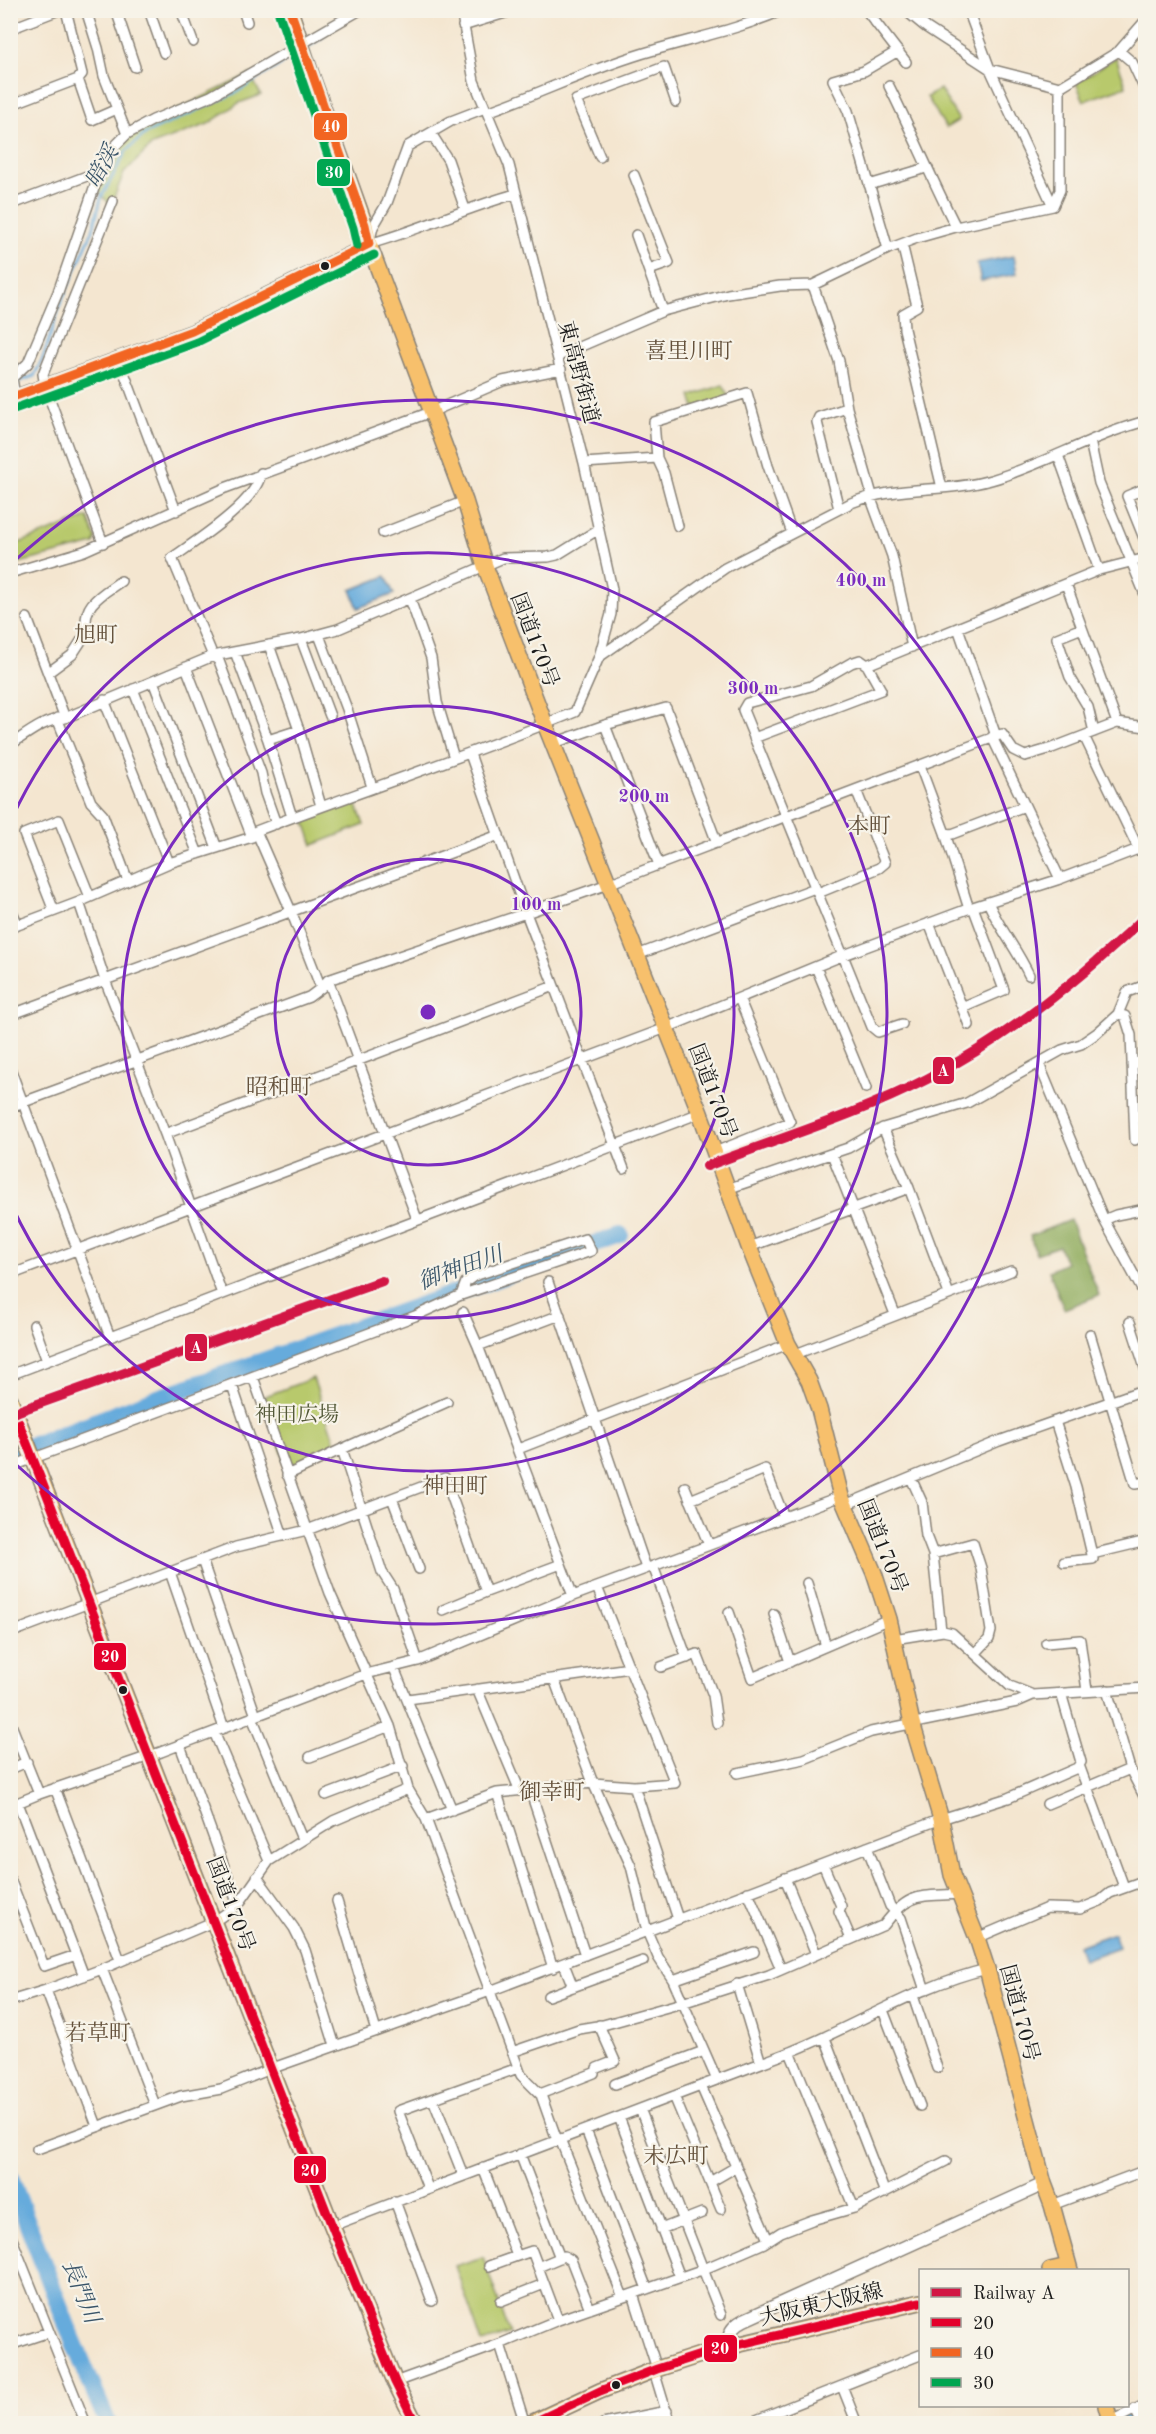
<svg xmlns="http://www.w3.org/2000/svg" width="1156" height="2434" font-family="'Old Standard TT','Noto Serif JP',serif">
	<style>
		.green { fill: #b8c96c; stroke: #6a7244; stroke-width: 1.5 }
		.forest { fill: #92ad60; stroke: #57643e; stroke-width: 1.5 }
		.water { fill: #66abdc; stroke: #41647c; stroke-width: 1.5 }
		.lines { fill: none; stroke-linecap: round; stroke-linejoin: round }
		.stream { stroke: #66abdc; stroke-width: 3 }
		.river { stroke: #66abdc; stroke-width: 18 }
		.minor-casing { stroke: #888176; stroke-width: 12 }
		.tertiary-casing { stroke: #888176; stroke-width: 15 }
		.primary-casing { stroke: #888176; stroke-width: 18 }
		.trunk-casing { stroke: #888176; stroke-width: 18 }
		.minor { stroke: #fff; stroke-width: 9 }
		.tertiary { stroke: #fff; stroke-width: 12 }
		.primary { stroke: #f7c06c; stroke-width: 15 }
		.trunk { stroke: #f7c06c; stroke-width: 15 }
		.bus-1-casing { stroke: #f7f3e8; stroke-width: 14 }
		.bus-2-casing { stroke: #f7f3e8; stroke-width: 14 }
		.bus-3-casing { stroke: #f7f3e8; stroke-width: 14 }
		.bus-1 { stroke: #e4002b; stroke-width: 9 }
		.bus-2 { stroke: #f26522; stroke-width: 9 }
		.bus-3 { stroke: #00a651; stroke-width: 9 }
		.rail-1-casing { stroke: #f7f3e8; stroke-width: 15 }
		.rail-1 { stroke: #d21644; stroke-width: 10 }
		.ring { fill: none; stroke: #7b2cbf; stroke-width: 3 }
		.bus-dot { fill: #1c1c1c; stroke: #f7f3e8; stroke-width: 2 }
		.labels { text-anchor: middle; stroke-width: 4.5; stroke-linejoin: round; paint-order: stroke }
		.street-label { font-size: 21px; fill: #1c1c1c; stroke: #f7f3e8 }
		.park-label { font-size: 21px; fill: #535938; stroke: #f7f3e8 }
		.water-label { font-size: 22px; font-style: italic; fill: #3a5569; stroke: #f7f3e8 }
		.neighbourhood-label { font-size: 22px; fill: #64513b; stroke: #f7f3e8 }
		.centre { fill: #7b2cbf; stroke: #f7f3e8; stroke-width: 3 }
		.ring-label { font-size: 18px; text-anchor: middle; font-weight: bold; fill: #7b2cbf; stroke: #f7f3e8; stroke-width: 4.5; stroke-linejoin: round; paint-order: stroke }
		.line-badge { stroke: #f7f3e8; stroke-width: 2 }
		.badge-label { font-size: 16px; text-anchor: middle; font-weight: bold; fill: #fff }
	</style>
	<rect width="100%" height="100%" fill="#f7f3e8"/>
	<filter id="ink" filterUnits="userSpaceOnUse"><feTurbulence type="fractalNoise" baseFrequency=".0167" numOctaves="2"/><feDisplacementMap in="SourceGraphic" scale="12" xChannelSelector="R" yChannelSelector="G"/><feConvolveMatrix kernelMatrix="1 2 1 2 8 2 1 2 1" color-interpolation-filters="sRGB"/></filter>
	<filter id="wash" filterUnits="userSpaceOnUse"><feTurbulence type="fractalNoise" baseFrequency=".008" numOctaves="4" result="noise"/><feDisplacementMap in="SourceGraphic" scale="24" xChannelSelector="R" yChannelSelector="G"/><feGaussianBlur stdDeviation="1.35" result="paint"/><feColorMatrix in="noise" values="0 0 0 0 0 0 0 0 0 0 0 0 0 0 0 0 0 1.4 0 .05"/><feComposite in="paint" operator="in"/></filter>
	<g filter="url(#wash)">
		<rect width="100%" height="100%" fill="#f4e6d0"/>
		<path class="green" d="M1116 57 1126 86 1084 101 1076 83Z
			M250 74 261 95 239 103 208 124 152 145 124 173 111 205 94 188 100 171 127 134Z
			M940 89 959 120 946 128 927 97Z
			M723 385 729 398 695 409 691 396Z
			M88 517 96 539 94 544 11 565V546Z
			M355 800 364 825 313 845 304 819Z
			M313 1378 336 1445 287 1467 263 1397Z
			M483 2257 510 2334 482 2343 455 2266Z"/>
		<path class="forest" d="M1070 1220 1099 1295 1064 1309 1049 1271 1066 1263 1059 1246 1036 1254 1030 1236Z"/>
		<path class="water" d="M1014 256 1017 274 981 281 977 263Z
			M386 576 394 594 358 608 351 590Z
			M1114 1933 1119 1947 1083 1960 1078 1946Z"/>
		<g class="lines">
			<path class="stream" d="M308 47 325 35
				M20 381 34 376 43 358 61 302 93 230 101 198 126 151 145 134 235 93 300 52"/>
			<path class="river" d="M10 1454 161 1397 620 1235
				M10 2177 67 2326 108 2424
				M1119 2424 1146 2413"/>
		</g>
	</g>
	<g filter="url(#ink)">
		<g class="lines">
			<g class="minor-casing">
				<path id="minor" d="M86 10 98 48 104 76 127 134
					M116 10 135 67
					M149 10 164 53
					M181 10 193 42
					M243 10 247 22
					M866 10 906 62
					M905 10 927 28 990 69 1060 87 1119 51 1146 20
					M968 10 990 69 1053 206
					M463 26 515 10
					M10 29 59 10
					M1119 51 1132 62 1146 92
					M78 79 92 120 117 109
					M889 86C912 132 932 180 956 227
					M10 105 78 79 82 74 66 10
					M485 108 451 121 408 146 387 203 373 227 369 244C419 230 466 208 515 194
					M487 112C542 93 594 67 651 51 695 38 740 29 783 10
					M424 136 434 138 448 160 465 209
					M600 157 576 100 664 67 676 102
					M634 175 669 263 649 270
					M869 185 926 168
					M10 205 100 171
					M636 235 663 311
					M902 244 917 306 903 314 904 329 942 488
					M888 249 848 111 833 80 864 71 898 51
					M813 285 839 361 847 408 872 495
					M558 356 663 311 728 294 780 286 813 285 888 249 917 238 956 227 1053 206 1060 190V87
					M119 359 176 511
					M15 397 12 378 28 363 58 292 100 171 109 152 127 134 153 120 211 96 360 10
					M1090 441 1099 483 1146 597
					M1058 455 1099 570
					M657 458 664 473 678 526
					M584 463 657 458 654 422 747 393 768 466 792 533
					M261 473C257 502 196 541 172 558L213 656 219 661 261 773 265 793 276 824
					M1146 488 1127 496 1146 543
					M870 496 892 556 912 647
					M839 509 817 422 819 417 847 408
					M383 533 465 501
					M103 543 45 386 43 374 113 201
					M10 573 84 551 225 488 431 412 503 381 561 369
					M1066 584 1117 723
					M410 599 431 658 437 702 454 758
					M27 618 65 718
					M958 628 996 736
					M1082 628 1057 638 1070 677 1088 707 1094 732
					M319 635 347 709 372 787
					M301 639 330 716
					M269 645 299 730 321 806
					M235 652 268 740
					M599 657 725 568 851 503C896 485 945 493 991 480 1044 465 1092 435 1146 421
					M186 667 252 837
					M49 672 72 655 87 632C81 604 101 595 121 581
					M153 681 217 848
					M133 689 198 854
					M104 700 169 863
					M57 718 91 802 103 815 128 881
					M605 725 659 865
					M1084 736 1139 850
					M992 737 1060 879
					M754 738 881 690 867 665
					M554 743 605 725 666 708 717 843
					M10 745C27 734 45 719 65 718L213 656 301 639 338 629 503 558 548 557 557 555 599 529
					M920 766 945 833 952 834 1025 806
					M292 817 268 740 299 730
					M256 831 291 911 321 988
					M945 833 969 909
					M818 893 879 868 885 863 856 790
					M79 902 105 980 165 1134 222 1294
					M988 902C999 928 1017 949 1029 975
					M10 907 18 925
					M54 911 24 834 59 820 90 897
					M929 923 969 1025
					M10 928 79 902 169 863 252 837 256 831C362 791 470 755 575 712L599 657 611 614 612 589 584 463 509 165 474 81 461 10
					M637 955 815 888
					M816 967 866 1088
					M328 980 417 1219
					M962 1008 1004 990 973 907
					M1118 1014 1125 1016 1131 1035 1135 1140
					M10 1015 499 835
					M902 1024 878 1032 872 1027 743 710 747 703 811 686 851 663 860 660 867 665 1099 570 1146 558
					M1039 1064 1104 1220 1146 1297
					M1132 1065 1146 1059
					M10 1068 110 1337
					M10 1107 309 997 321 988 328 980 526 913 470 754
					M883 1128 909 1188 949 1294
					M165 1134 554 986
					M715 1152 790 1122 739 998
					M832 1154 895 1314
					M624 1169 526 913 608 884 1002 734 1013 750 1025 756 1052 748 1117 723 1146 727
					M727 1189 848 1148 883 1128 967 1103 1062 1050 1081 1044 1097 1033 1118 1014 1127 992 1146 985
					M1104 1220 1116 1215 1146 1209
					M749 1247 909 1188
					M10 1275 666 1028 844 955 973 907 1060 879 1146 846
					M548 1282 646 1568
					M463 1312 478 1346
					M560 1315 478 1346 573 1596
					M1130 1322 1146 1371
					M34 1325 47 1361
					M1090 1334 1135 1484 1146 1482
					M793 1355 1011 1271
					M10 1375 700 1113
					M253 1377 330 1593 390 1726 408 1789 426 1819 521 2075 541 2095 557 2140
					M232 1385 283 1536
					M1055 1421 1076 1487 1093 1559 1064 1562
					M518 1449 788 1344
					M10 1467 415 1316 461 1295 591 1251 585 1239 474 1276 466 1282 461 1295
					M287 1475 342 1449
					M911 1478 922 1502 926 1536 933 1554 941 1631
					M685 1487 709 1545
					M392 1498 419 1569
					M690 1500 765 1469 784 1517
					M845 1505 999 1441 1146 1389
					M933 1554 973 1543 981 1568 991 1631 989 1639 975 1654
					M1092 1554 1146 1541
					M202 1560 256 1716
					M653 1566 687 1658
					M170 1572 224 1728
					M807 1583 826 1646
					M443 1610 486 1592
					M729 1612 752 1678 889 1619
					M774 1614 790 1662
					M10 1633 236 1547 307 1530 445 1478 486 1592 561 1564
					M894 1639 943 1631 952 1633 1010 1686 1033 1695
					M1046 1643 1080 1640 1087 1691
					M418 1661 393 1589 382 1572 342 1449 447 1402
					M661 1667 697 1654 713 1695 717 1723
					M394 1668 452 1810
					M554 1679 593 1783 631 1866 647 1931 658 1957 673 1980 717 2080
					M477 1689 520 1791
					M1107 1690 1130 1769 1146 1800
					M408 1699 630 1668
					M252 1717 302 1839
					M10 1722 39 1794
					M214 1732 269 1861
					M180 1745 238 1905
					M310 1757 390 1726
					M1079 1765 1124 1887
					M10 1769 27 1762
					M737 1773 804 1759 871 1732 1017 1702 1033 1695 1146 1688
					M634 1786 678 1919
					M55 1788 120 1960
					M530 1790 585 1955
					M497 1793 553 1968
					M326 1795 403 1766
					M18 1803 84 1976
					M1047 1804 1130 1769
					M10 1806 39 1794 161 1752 366 1674 418 1661 573 1596 841 1496
					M426 1819 497 1793 593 1783 634 1786 675 1783 597 1587
					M867 1847 890 1906 901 1918 925 1990
					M823 1864 841 1906 839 1911 851 1939
					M257 1877 294 1928 305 1950 335 2046
					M785 1878 816 1954
					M10 1879 44 1966 76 1955
					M748 1892 781 1969
					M337 1901 376 2031
					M977 1938 1047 1908 1080 1909 1100 1901 1110 1893 1146 1880
					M564 1964 573 1987
					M102 1969 155 2105
					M673 1980 754 1952
					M737 1984 761 2063
					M46 1990 97 2126
					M548 1996 643 1961
					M913 1996 937 2068
					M10 2001 46 1990 102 1969 215 1921 238 1905 269 1861 333 1821 408 1789
					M883 2010 920 2106
					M825 2038 885 2193
					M512 2052 579 2029 603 2025 682 2003 769 1975 884 1925C910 1891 920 1897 959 1894
					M790 2052 854 2208
					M597 2068 615 2061 599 2025
					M615 2084 704 2051
					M701 2086 768 2240
					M540 2094 594 2073
					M674 2096 721 2209
					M433 2099 463 2175
					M640 2109 721 2315
					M619 2117 680 2277
					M586 2130 647 2289
					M560 2139 623 2297
					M37 2149 181 2096 221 2089 273 2068 490 1991 941 1819 1008 1798 1077 1768 1081 1762 1061 1693
					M520 2154 560 2258
					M483 2168 517 2256 532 2251 558 2320
					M710 2182 736 2167
					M428 2188 398 2111 518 2068
					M395 2201 432 2301
					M1052 2205 1146 2170
					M332 2226 790 2052C856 2026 918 1985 987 1969
					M661 2229 702 2213
					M10 2234 86 2424
					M489 2266 517 2256
					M538 2267 564 2256 571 2260 590 2309
					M633 2294 657 2369
					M501 2301 544 2284
					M500 2344 525 2424
					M10 2345 49 2332
					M654 2371 670 2424
					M395 2382 500 2344 558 2320 704 2269 764 2243 781 2232 812 2220 854 2208 946 2161
					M842 2386 857 2424
					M1135 2409 1142 2424
					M1108 2423 1146 2404
					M603 2424 667 2411
					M746 2424 920 2355"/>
			</g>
			<g class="tertiary-casing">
				<path id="tertiary" d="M10 398 192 331 369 244
					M728 2347C729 2333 731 2327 744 2320L1044 2184"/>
			</g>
			<g class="primary-casing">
				<path id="primary" d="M1050 2270 1068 2266
					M529 2424 600 2391 657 2369 719 2349 920 2302"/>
			</g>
			<g class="trunk-casing">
				<path id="trunk" d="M290 10 312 77 365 225 369 244 465 501 485 566 545 724 700 1113 749 1247 788 1344 809 1381 819 1409 841 1496 874 1573 889 1619 912 1723 941 1819 952 1875 977 1938 987 1969 1044 2184 1052 2205 1070 2270
					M10 1399 330 2221 395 2382 416 2424
					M1106 2406 1111 2424"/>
			</g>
			<use href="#minor" class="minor"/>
			<use href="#tertiary" class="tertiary"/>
			<use href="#primary" class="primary"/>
			<use href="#trunk" class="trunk"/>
			<g class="bus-1-casing">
				<path id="bus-1" d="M10 1400 330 2221 395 2382 416 2424
					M530 2424 600 2391 657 2369 719 2349 920 2302"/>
			</g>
			<g class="bus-2-casing">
				<path id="bus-2" d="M290 10 365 225 369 244
					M10 398 192 331 369 244"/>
			</g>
			<g class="bus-3-casing">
				<path id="bus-3" d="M279 14 353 228 357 246
					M14 409 197 342 374 255"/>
			</g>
			<use href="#bus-1" class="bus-1"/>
			<use href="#bus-2" class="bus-2"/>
			<use href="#bus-3" class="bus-3"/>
			<g class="rail-1-casing">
				<path id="rail-1" d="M707 1166C780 1138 857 1115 927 1079 1009 1037 1080 980 1146 916
					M10 1414 382 1281"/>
			</g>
			<use href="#rail-1" class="rail-1"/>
		</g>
	</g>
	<g class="ring">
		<circle cx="428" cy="1012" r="153"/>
		<circle cx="428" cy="1012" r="306"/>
		<path d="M12 818A459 459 0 1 1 12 1206"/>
		<path d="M11 564A612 612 0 1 1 11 1460"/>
	</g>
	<g class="bus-dot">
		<circle cx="325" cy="266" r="5"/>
		<circle cx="123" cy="1690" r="5"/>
		<circle cx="616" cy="2385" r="5"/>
	</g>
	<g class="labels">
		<g class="street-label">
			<text transform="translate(579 372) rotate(75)" y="7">東高野街道</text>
			<text transform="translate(535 640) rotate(69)" y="7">国道170号</text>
			<text transform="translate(713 1091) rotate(69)" y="7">国道170号</text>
			<text transform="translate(883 1546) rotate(68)" y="7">国道170号</text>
			<text transform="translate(231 1904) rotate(69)" y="7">国道170号</text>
			<text transform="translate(1020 2013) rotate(75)" y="7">国道170号</text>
			<text transform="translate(821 2304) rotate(-13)" y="7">大阪東大阪線</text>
		</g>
		<g class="park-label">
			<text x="297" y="1421">神田広場</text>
		</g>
		<g class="water-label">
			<text transform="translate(101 166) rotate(-61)" y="8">暗渓</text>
			<text transform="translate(460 1267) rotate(-20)" y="8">御神田川</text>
			<text transform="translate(82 2291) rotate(68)" y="8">長門川</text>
		</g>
		<g class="neighbourhood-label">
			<text x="689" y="358">喜里川町</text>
			<text x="96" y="642">旭町</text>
			<text x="869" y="833">本町</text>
			<text x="279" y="1094">昭和町</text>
			<text x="455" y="1493">神田町</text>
			<text x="552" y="1799">御幸町</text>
			<text x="98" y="2040">若草町</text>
			<text x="676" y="2163">末広町</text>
		</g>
	</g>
	<circle cx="428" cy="1012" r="9" class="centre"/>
	<g class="ring-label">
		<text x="861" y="586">400 m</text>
		<text x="753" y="694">300 m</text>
		<text x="644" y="802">200 m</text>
		<text x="536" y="910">100 m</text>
	</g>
	<g class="line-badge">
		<rect x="313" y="112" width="35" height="29" rx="6" fill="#f26522"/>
		<rect x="316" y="158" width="35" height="29" rx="6" fill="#00a651"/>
		<rect x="932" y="1056" width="23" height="29" rx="6" fill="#d21644"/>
		<rect x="184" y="1333" width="24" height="29" rx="6" fill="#d21644"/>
		<rect x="93" y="1642" width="34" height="29" rx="6" fill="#e4002b"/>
		<rect x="293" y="2155" width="34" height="29" rx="6" fill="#e4002b"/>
		<rect x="703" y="2334" width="35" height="29" rx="6" fill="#e4002b"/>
	</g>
	<g class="badge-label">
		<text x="331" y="132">40</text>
		<text x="334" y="178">30</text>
		<text x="943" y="1076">A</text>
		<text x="196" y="1353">A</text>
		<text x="110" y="1662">20</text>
		<text x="310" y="2176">20</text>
		<text x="720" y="2354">20</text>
	</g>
	<rect width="1156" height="2434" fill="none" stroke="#f7f3e8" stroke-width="36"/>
	<rect x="919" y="2269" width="210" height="138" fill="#f7f3e8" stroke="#9f9d96" stroke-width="1.5"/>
	<rect x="931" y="2288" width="30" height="9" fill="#d21644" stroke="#9f9d96" stroke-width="1.5"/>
	<text x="973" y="2299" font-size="18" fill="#1c1c1c">Railway A</text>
	<rect x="931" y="2318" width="30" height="9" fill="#e4002b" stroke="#9f9d96" stroke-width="1.5"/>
	<text x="973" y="2329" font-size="18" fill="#1c1c1c">20</text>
	<rect x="931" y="2348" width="30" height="9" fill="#f26522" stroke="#9f9d96" stroke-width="1.5"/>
	<text x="973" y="2359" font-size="18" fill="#1c1c1c">40</text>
	<rect x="931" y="2378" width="30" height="9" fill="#00a651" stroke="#9f9d96" stroke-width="1.5"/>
	<text x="973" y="2389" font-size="18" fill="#1c1c1c">30</text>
</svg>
